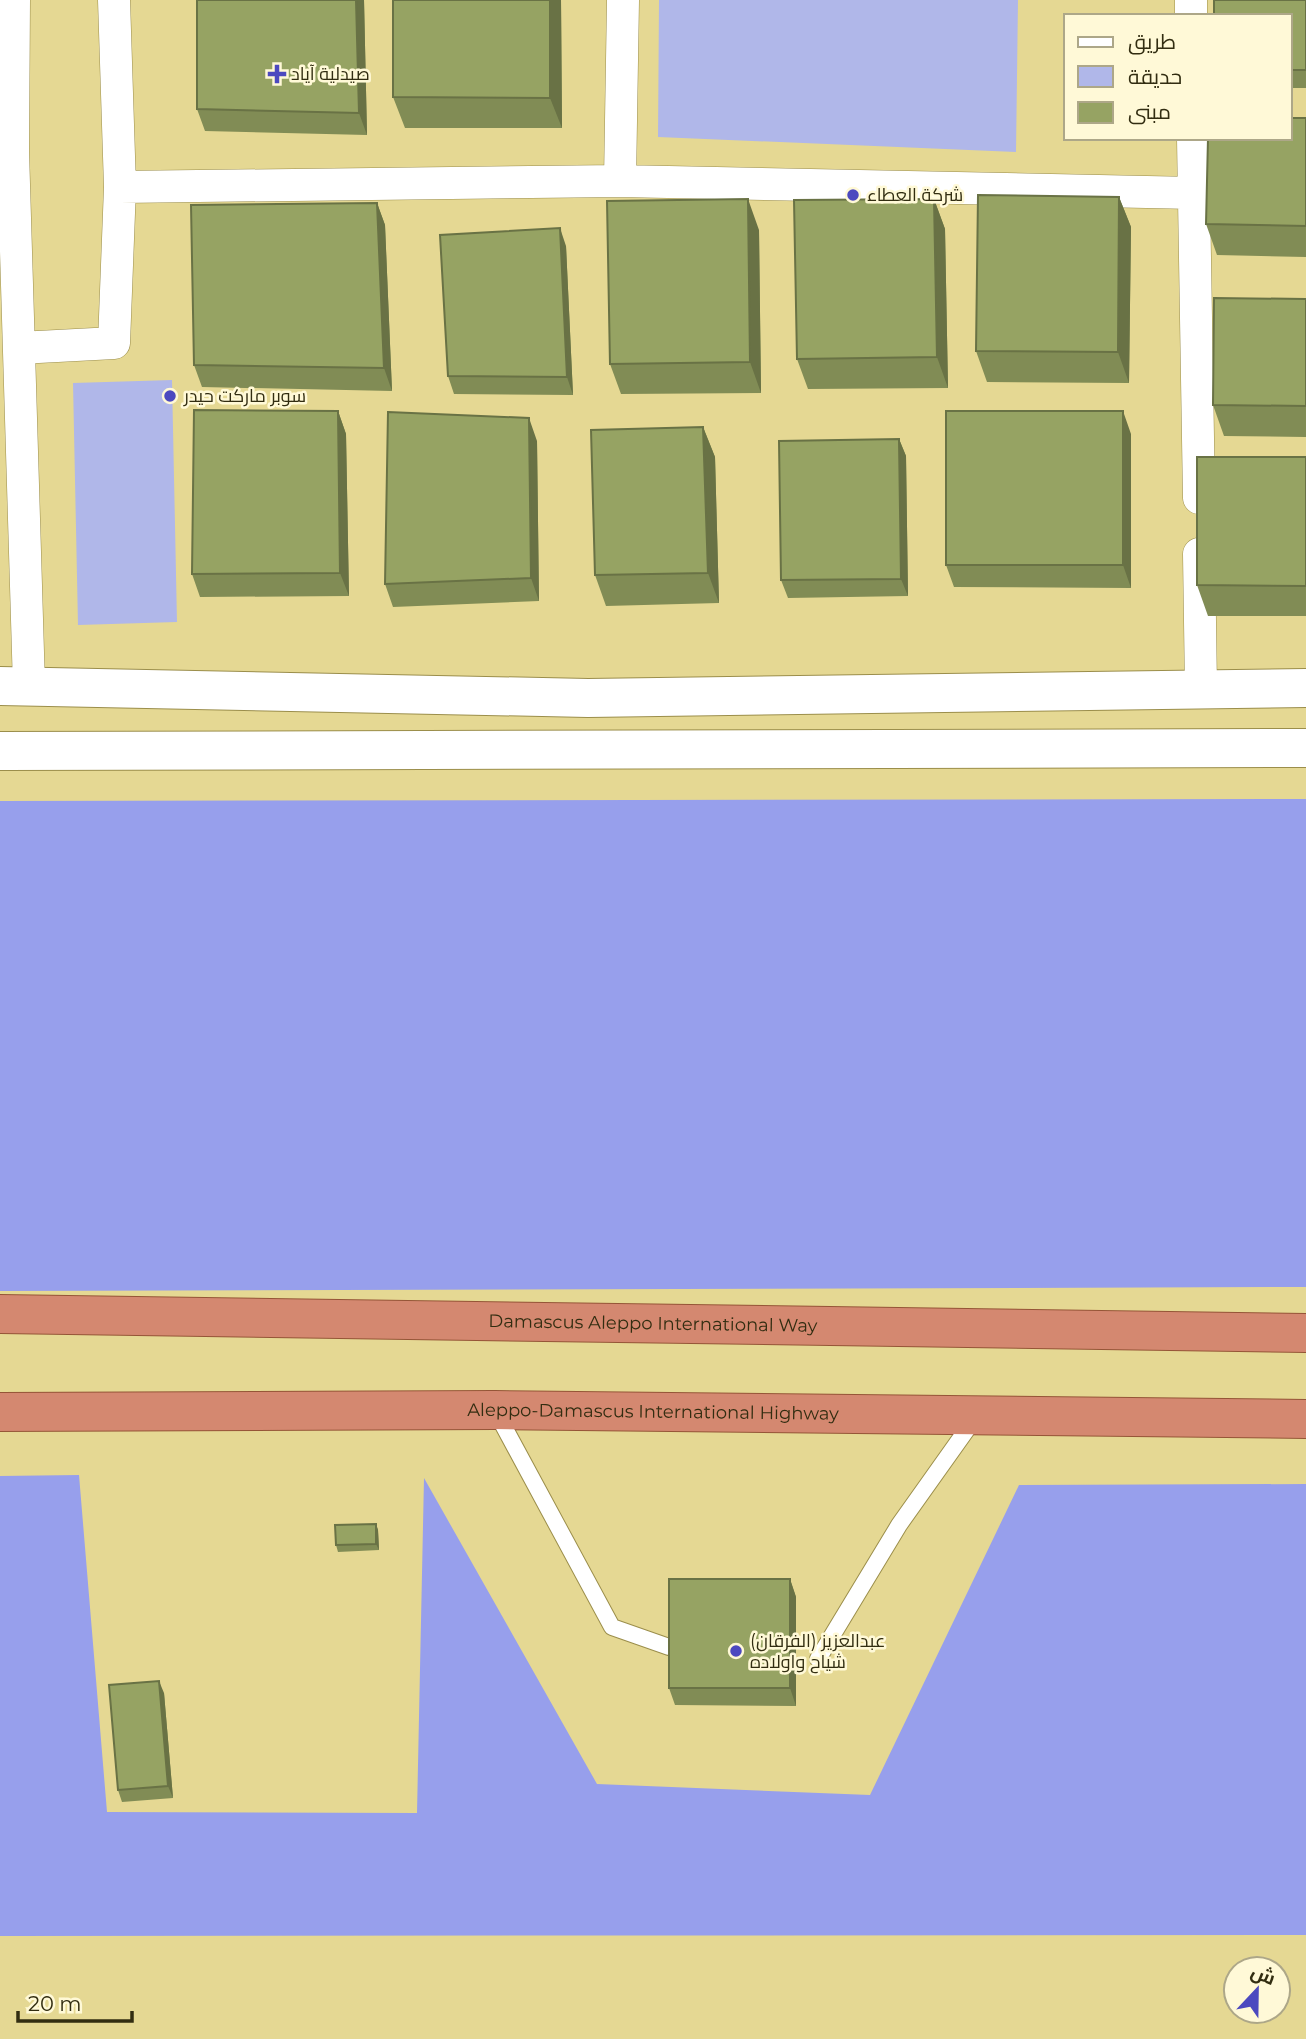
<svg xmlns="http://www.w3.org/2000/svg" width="1306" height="2039" font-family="Montserrat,Cairo,sans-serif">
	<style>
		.green { fill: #b0b7e9 }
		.forest { fill: #979fec }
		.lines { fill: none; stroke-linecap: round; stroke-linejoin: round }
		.service-casing { stroke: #9b8e4b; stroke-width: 18 }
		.minor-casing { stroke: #9b8e4b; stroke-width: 33 }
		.tertiary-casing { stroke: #9b8e4b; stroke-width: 40 }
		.trunk-casing { stroke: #955537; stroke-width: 40 }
		.service { stroke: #fff; stroke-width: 16 }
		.minor { stroke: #fff; stroke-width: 32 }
		.tertiary { stroke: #fff; stroke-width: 38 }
		.trunk { stroke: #d48870; stroke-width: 38 }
		.wall { fill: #818c55 }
		.shaded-wall { fill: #697245 }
		.building { fill: #96a363; stroke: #697245; stroke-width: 2 }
		.poi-dot { fill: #4c49bf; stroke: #fff9d7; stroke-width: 2.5 }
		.labels { text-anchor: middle; stroke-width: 5; stroke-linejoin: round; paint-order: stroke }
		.poi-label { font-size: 18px; fill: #322d11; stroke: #fff9d7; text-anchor: start }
		.street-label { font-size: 18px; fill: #322d11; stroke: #fff9d7 }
	</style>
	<rect width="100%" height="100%" fill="#e5d893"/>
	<path class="green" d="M659 0H1018L1016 152 658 137Z
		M172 380 177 622 78 625 73 383Z"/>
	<path class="forest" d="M1306 799V1287L0 1291V801Z
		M79 1475 107 1812 417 1813 424 1478 597 1784 870 1795 1019 1485 1306 1484V1935L0 1936V1476Z"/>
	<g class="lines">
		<g class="service-casing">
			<path id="service" d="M496 1412 612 1627 669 1647
				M818 1659 899 1525 975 1418"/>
		</g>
		<g class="minor-casing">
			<path id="minor" d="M14 0 13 151 29 686
				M114 0 120 187
				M623 0 620 181 1194 193
				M1191 0V16
				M1193 138 1199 498
				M19 348 114 343 120 187 620 181
				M1199 554 1201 689"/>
		</g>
		<g class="tertiary-casing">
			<path id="tertiary" d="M0 686 588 698 1306 688
				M0 751 1306 748"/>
		</g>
		<g class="trunk-casing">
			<g id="trunk">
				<path id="s1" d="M0 1314 1306 1333"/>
				<path id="s2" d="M0 1412 495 1410 1306 1419"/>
			</g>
		</g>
		<use href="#service" class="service"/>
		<use href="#minor" class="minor"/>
		<use href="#tertiary" class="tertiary"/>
		<use href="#trunk" class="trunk"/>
	</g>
	<path class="wall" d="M364 0 367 135 205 131 197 109Z
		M393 0H561L562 128H405L393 97Z
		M1306 0V88H1290V16Z
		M1306 118V257L1217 255 1206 224Z
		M1119 197 1131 227 1129 383 987 382 976 351Z
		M934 199 945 229 948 388 808 389 797 359Z
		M377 203 385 225 392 391 202 387 194 365Z
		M759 230 761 393 621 394 610 364Z
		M566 246 573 395 454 394 448 376Z
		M1306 299V437L1224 436 1213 405Z
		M338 411 346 434 349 596 200 597 192 574Z
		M703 427 715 457 719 603 606 606 595 575Z
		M1131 434V588L954 587 946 565Z
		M899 439 906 456 908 596 788 598 781 580Z
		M537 441 539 601 393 607 385 584Z
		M1306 457V616H1208L1197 585Z
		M376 1524 378 1530 379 1550 338 1552 336 1545Z
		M790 1579 796 1597V1706L675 1705 669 1688Z
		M164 1693 173 1798 122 1802 118 1790Z"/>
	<path class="shaded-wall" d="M356 0H364L367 135 359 113Z
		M550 0H561L562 128 550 98Z
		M1119 197 1131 227 1129 383 1118 352Z
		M748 199 759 230 761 393 750 362Z
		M934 199 945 229 948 388 937 357Z
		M377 203 385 225 392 391 384 368Z
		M560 228 566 246 573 395 567 377Z
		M338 411 346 434 349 596 340 573Z
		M1123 411 1131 434V588L1123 565Z
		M529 418 537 441 539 601 531 578Z
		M703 427 715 457 719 603 708 573Z
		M899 439 906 456 908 596 901 579Z
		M376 1524 378 1530 379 1550 376 1544Z
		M790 1579 796 1597V1706L790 1688Z
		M159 1681 164 1693 173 1798 168 1786Z"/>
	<path class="building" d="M197 0H356L359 113 197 109Z
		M393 0H550V98L393 97Z
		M1214 0H1306V70H1290V16H1214Z
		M1290 118H1306V226L1206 224 1208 138H1290Z
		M978 195 1119 197 1118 352 976 351Z
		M748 199 750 362 610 364 607 201Z
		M934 199 937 357 797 359 794 200Z
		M377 203 384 368 194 365 191 205Z
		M560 228 567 377 448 376 440 235Z
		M1214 298 1306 299V406L1213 405Z
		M194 410 338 411 340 573 192 574Z
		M946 411H1123V565H946Z
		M388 412 529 418 531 578 385 584Z
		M703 427 708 573 595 575 591 430Z
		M899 439 901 579 781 580 779 441Z
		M1197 457H1306V586L1197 585Z
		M376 1524V1544L336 1545 335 1525Z
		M669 1579H790V1688H669Z
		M159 1681 168 1786 118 1790 109 1685Z"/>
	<g class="poi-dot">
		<path d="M273.5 63.5h7v7h7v7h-7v7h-7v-7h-7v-7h7z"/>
		<circle cx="853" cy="195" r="7"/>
		<circle cx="170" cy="396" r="7"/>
		<circle cx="736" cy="1651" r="7"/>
	</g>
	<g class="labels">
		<g class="poi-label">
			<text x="291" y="80">صيدلية آياد</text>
			<text x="867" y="201">شركة العطاء</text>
			<text x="184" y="402">سوبر ماركت حيدر</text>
			<text x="750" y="1647">(الفرقان) عبدالعزيز<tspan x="750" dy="21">شياح واولاده</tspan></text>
		</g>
		<g class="street-label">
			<text dy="6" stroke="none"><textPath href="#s1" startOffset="653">Damascus Aleppo International Way</textPath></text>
			<text dy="6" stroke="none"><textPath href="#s2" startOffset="653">Aleppo-Damascus International Highway</textPath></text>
		</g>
	</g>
	<rect x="1064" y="14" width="228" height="126" fill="#fff9d7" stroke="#ada788" stroke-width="2"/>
	<rect x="1078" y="37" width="35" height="10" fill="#ffffff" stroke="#ada788" stroke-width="2"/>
	<text x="1128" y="49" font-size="21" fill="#322d11">طريق</text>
	<rect x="1078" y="66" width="35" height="21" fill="#b0b7e9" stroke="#ada788" stroke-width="2"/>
	<text x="1128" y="84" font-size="21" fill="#322d11">حديقة</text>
	<rect x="1078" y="102" width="35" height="21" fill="#96a363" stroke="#ada788" stroke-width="2"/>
	<text x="1128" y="119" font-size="21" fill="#322d11">مبنى</text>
	<g transform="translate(1257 1990) rotate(22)"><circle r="33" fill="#fff9d7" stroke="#ada788" stroke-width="2"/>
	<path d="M0-5L12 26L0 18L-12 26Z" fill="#4c49bf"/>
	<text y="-10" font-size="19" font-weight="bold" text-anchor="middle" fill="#322d11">ش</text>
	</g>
	<path d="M18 2011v10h114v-10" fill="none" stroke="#322d11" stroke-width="3.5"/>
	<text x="28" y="2011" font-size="21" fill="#322d11" stroke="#fff9d7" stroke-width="5" paint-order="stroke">20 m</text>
</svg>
